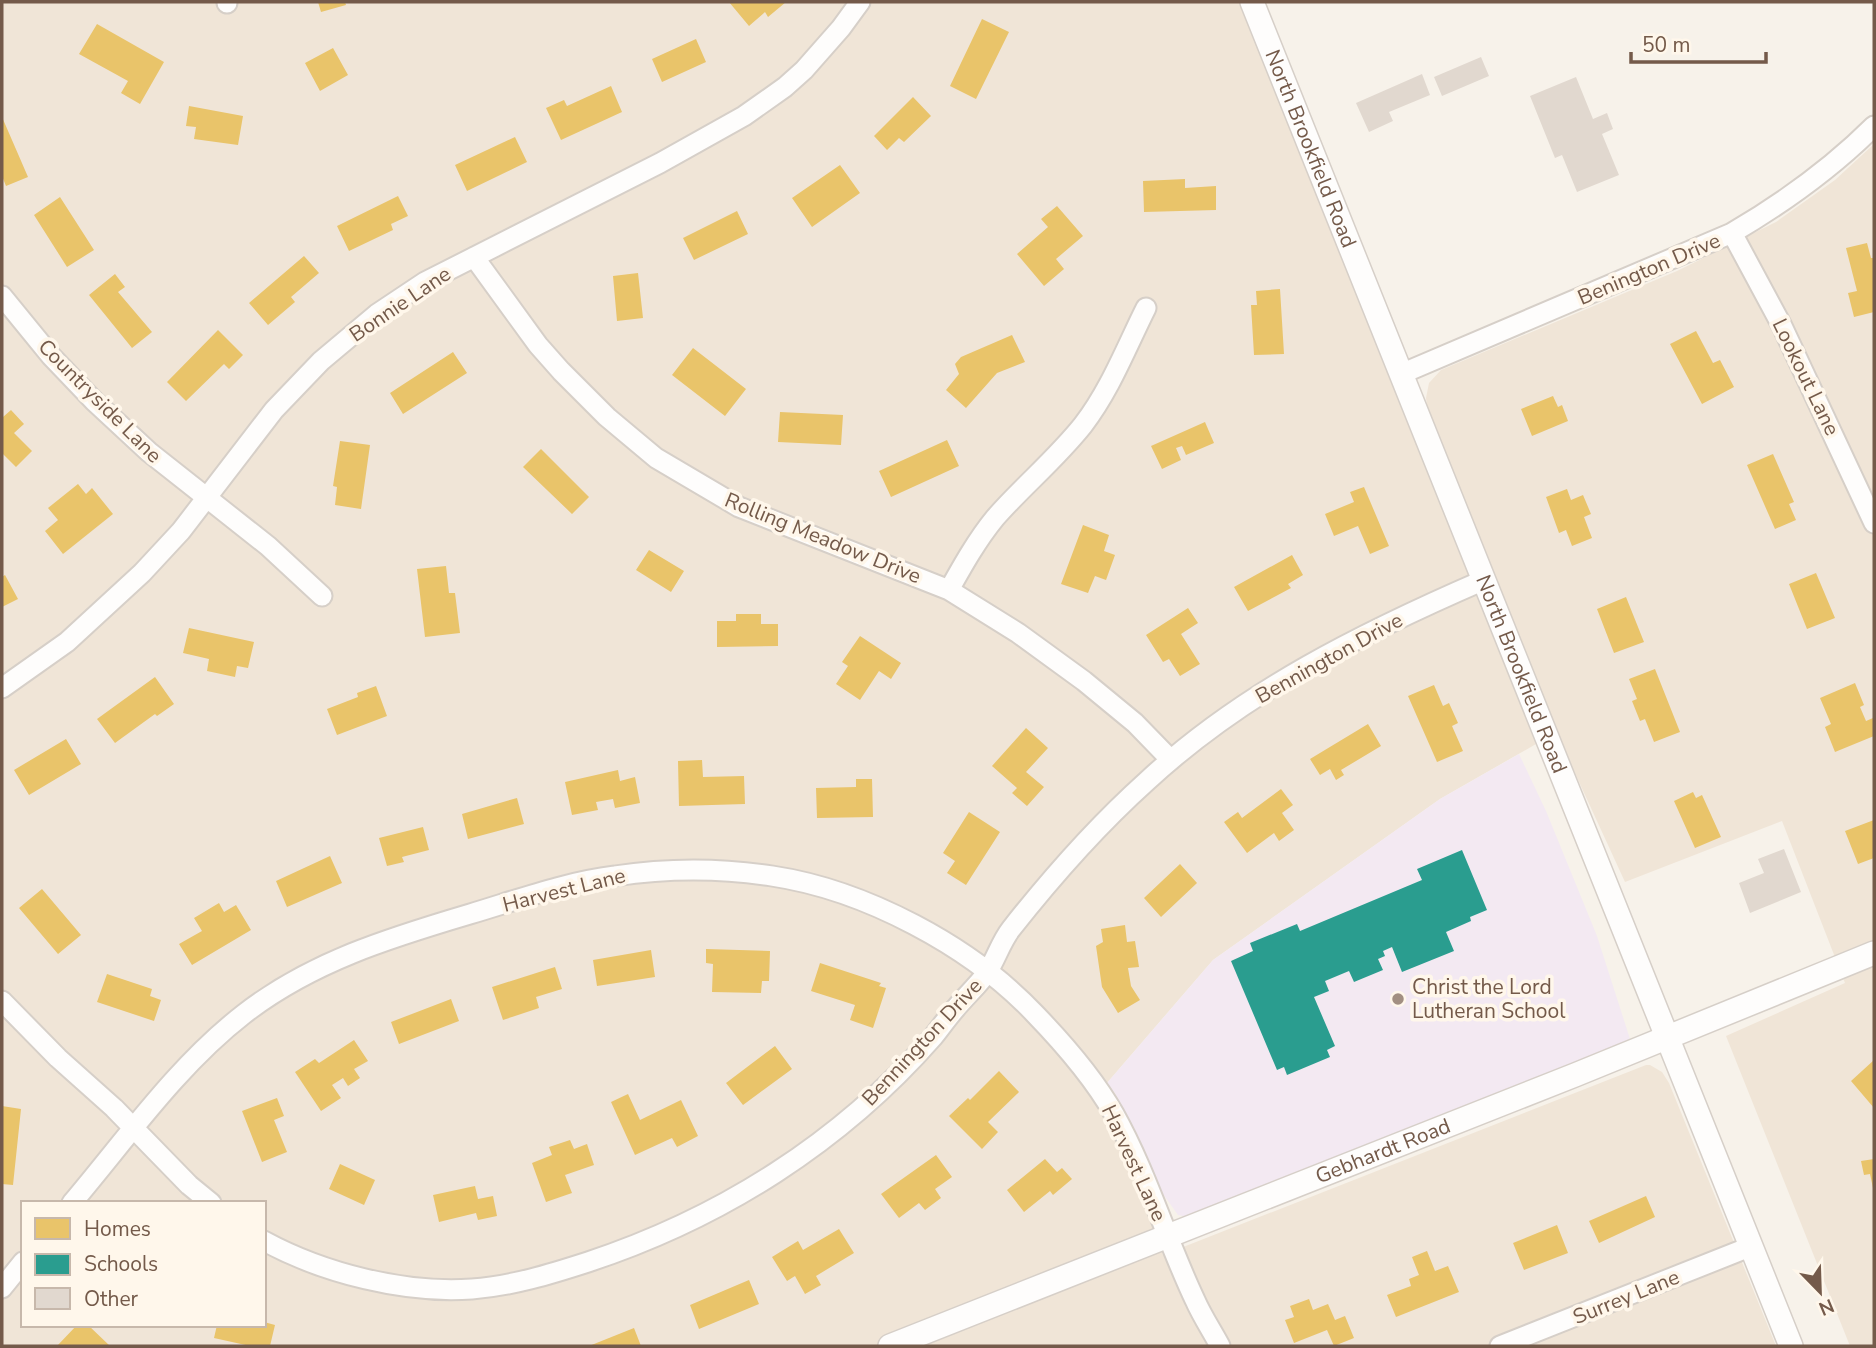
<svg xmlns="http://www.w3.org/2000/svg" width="1876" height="1348" font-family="'Nunito Sans',sans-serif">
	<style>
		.residential { fill: #f0e5d7; fill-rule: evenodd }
		.education { fill: #f3e9f2 }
		.homes { fill: #e9c46a }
		.schools { fill: #2a9d8f }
		.building { fill: #e1d8cf }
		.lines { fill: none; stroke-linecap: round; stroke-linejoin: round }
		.minor-casing { stroke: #d6cfc8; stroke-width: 23 }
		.tertiary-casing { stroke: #d6cfc8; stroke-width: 26 }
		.minor { stroke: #fefdfc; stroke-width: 19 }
		.tertiary { stroke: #fefdfc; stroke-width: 23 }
		.poi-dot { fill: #a28f82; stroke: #fff7eb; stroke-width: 2.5 }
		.labels { text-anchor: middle; stroke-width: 7; stroke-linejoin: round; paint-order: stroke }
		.street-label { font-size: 21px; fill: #745a4a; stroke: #fff7eb }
		.poi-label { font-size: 21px; fill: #745a4a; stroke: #fff7eb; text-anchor: start }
	</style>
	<rect width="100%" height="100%" fill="#f7f2ea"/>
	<path class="residential" d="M2 2H1241L1536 744 1440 799 1213 960 1094 1098 1109 1121 1127 1156 1163 1255 1646 1065H1650L1662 1072 1669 1083 1776 1346H2ZM23 1203H264V1325H23Z
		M1874 144V1346H1850L1726 1036 1845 983 1782 821 1625 882 1557 734 1428 412 1426 398 1429 383 1441 370 1677 271 1776 222 1835 180Z"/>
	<path class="education" d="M1519 754 1546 811 1597 936 1630 1039 1494 1098 1194 1218 1178 1215 1161 1191 1143 1147 1115 1093 1107 1083 1213 960 1440 799Z"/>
	<path class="homes" d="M318 2H345L346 5 321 12Z
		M729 2H786L768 17 765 12 749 26Z
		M982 19 1009 32 976 99 950 86Z
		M97 24 164 62 140 104 121 93 128 81 79 54Z
		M696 39 706 62 662 82 652 59Z
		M333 48 348 75 320 91 305 63Z
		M611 86 622 112 561 140 546 108 564 100 567 106Z
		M913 97 931 116 904 142 899 138 887 150 874 136Z
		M189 106 243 116 238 145 194 139 196 127 186 126Z
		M2 117 28 177 6 186 2 176Z
		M515 137 527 162 467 191 455 165Z
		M840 165 860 193 812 227 792 198Z
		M1185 179V188L1216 186V210L1144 212 1143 181Z
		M398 196 408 216 391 224 393 230 349 251 337 226Z
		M60 197 94 250 67 267 34 215Z
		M1057 206 1083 236 1056 259 1064 269 1044 286 1017 254 1048 227 1041 219Z
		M737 211 748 234 694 260 683 238Z
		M1867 243 1871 258H1874V312L1854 317 1848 293 1857 291 1846 248Z
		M304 256 319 273 291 297 295 302 268 325 249 303Z
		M638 273 643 318 617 321 613 276Z
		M115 274 125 287 118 292 152 332 132 348 89 295Z
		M1280 289 1284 354 1254 355 1251 305H1257L1256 291Z
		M218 330 243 355 229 369 224 364 186 401 167 382Z
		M1696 331 1713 363 1720 360 1734 387 1702 404 1670 344Z
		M1012 335 1025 362 997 373 966 408 946 390 959 374 955 364 961 357Z
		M693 348 746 389 725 416 672 375Z
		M453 352 467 373 403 414 390 393Z
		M1553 396 1558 407 1562 405 1568 421 1532 436 1521 409Z
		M11 410 24 424 14 433 32 451 16 467 2 453V415L3 417Z
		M780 412 843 415 841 445 778 442Z
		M1205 422 1214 443 1186 455 1182 446 1176 448 1181 460 1162 469 1151 446Z
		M947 440 959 466 891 497 879 471Z
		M340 441 370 445 361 509 335 505 337 487 333 486Z
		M541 449 589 497 572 514 523 467Z
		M1773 454 1794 502 1789 504 1796 520 1775 529 1747 465Z
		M78 484 86 494 92 488 113 514 63 554 45 531 58 520 48 508Z
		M1364 487 1389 546 1370 554 1358 526 1334 536 1325 514 1354 502 1350 492Z
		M1567 489 1571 500 1583 495 1591 514 1584 517 1592 538 1572 546 1566 530 1559 533 1546 497Z
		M1083 525 1109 535 1104 551 1115 555 1106 580 1095 576 1088 593 1061 584Z
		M649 550 684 571 671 592 636 570Z
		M1292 555 1303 575 1288 584 1291 588 1248 611 1234 587Z
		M446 566 449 593H455L460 633 425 637 417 569Z
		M1816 573 1835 618 1807 629 1789 584Z
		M5 575 18 599 2 607V577Z
		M1626 597 1644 642 1614 653 1597 609Z
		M1188 608 1198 623 1181 634 1200 664 1180 676 1169 659 1163 662 1146 635Z
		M736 614H761V624H778V646L717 647V621H736Z
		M189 628 254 642 248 668 237 666 235 677 207 671 209 659 183 653Z
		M860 636 901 663 891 679 879 671 860 700 836 684 848 666 842 662Z
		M1655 669 1680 732 1654 742 1645 719 1640 721 1632 701 1637 699 1629 679Z
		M155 677 174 704 157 716 155 714 115 743 97 719Z
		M1855 683 1864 705 1860 707 1866 721 1873 718 1874 721V736L1835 752 1825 727 1831 724 1820 698Z
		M1434 685 1443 706 1449 703 1458 723 1452 726 1463 751 1437 762 1408 696Z
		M376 686 387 716 337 735 327 709 358 697 357 693Z
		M1368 724 1381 746 1341 770 1344 775 1336 780 1330 769 1320 775 1310 759Z
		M1026 728 1048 748 1026 772 1044 787 1027 806 1012 793 1017 788 992 766Z
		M66 739 81 764 29 795 14 770Z
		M702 760 703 777 744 776 745 804 679 806 678 761Z
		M618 770 620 781 635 777 640 803 615 808 613 799 596 802 598 810 572 815 565 782Z
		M856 779H872L873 817 817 818 816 788 856 787Z
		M1281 789 1293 805 1282 813 1294 830 1279 841 1274 833 1247 853 1224 822 1238 812 1242 818Z
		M1693 792 1696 798 1702 795 1721 837 1695 848 1674 801Z
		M517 798 524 824 468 839 462 814Z
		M969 812 1000 832 966 885 947 873 955 861 943 853Z
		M1874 820V858L1858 864 1845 831Z
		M423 827 429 850 402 857 404 862 387 866 379 838Z
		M330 856 342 883 287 907 276 881Z
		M1180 864 1197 883 1161 917 1144 898Z
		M42 889 81 935 58 954 19 908Z
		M219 903 224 912 236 905 251 930 192 965 179 944 202 931 194 918Z
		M1125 925 1127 942 1135 941 1139 967 1128 968 1131 986 1140 1000 1118 1013 1102 987 1096 946 1103 942 1101 929Z
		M706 949 770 951 769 981H762L761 993 712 992 713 964 706 963Z
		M651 950 655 977 597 986 593 960Z
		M820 963 881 983 879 986 886 988 873 1028 850 1020 855 1005 811 991Z
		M555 967 562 989 536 997 539 1008 503 1020 492 987Z
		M107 974 152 989 150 996 161 1000 154 1021 97 1002Z
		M451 999 459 1021 399 1044 391 1022Z
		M354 1040 368 1061 354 1069 360 1078 348 1086 343 1078 332 1085 341 1098 321 1111 295 1072 315 1059 319 1063Z
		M775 1046 792 1069 743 1105 726 1083Z
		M1874 1060V1108L1851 1081Z
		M999 1071 1019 1092 988 1122 998 1132 982 1149 949 1116 968 1098 970 1100Z
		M628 1094 640 1120 681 1100 698 1136 677 1147 672 1138 635 1155 611 1102Z
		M277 1098 284 1116 274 1120 287 1152 262 1162 242 1111Z
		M2 1106 21 1109 13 1185 2 1184Z
		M570 1140 574 1149 587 1144 594 1165 565 1175 572 1193 546 1202 532 1163 552 1155 549 1147Z
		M936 1155 952 1177 935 1189 941 1198 925 1210 919 1203 899 1218 881 1194Z
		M1045 1159 1057 1172 1062 1168 1072 1179 1053 1195 1050 1191 1024 1212 1007 1190Z
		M1874 1159V1188H1873L1870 1174 1864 1175 1861 1161Z
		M340 1164 375 1180 364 1205 329 1189Z
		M475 1186 478 1199 493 1196 497 1216 478 1220 476 1213 439 1222 433 1195Z
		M1646 1196 1655 1217 1599 1243 1589 1221Z
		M1557 1225 1568 1253 1524 1270 1513 1243Z
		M839 1229 854 1253 816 1276 821 1285 805 1294 795 1276 787 1281 772 1257 798 1241 803 1250Z
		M1427 1251 1435 1271 1448 1266 1459 1292 1396 1317 1387 1295 1411 1286 1409 1279 1419 1275 1412 1257Z
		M749 1280 759 1304 699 1329 690 1305Z
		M1309 1299 1313 1310 1328 1304 1335 1320 1345 1316 1354 1338 1334 1346 1327 1330 1294 1343 1285 1320 1294 1317 1290 1306Z
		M264 1322 275 1325 270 1346H250L214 1338 217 1325H264Z
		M77 1325H88L110 1346H57Z
		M634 1328 641 1346H589Z"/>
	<path class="schools" d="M1462 850 1487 910 1470 917 1471 921 1446 932 1454 951 1402 972 1392 947 1383 951 1385 956 1378 959 1383 970 1354 982 1349 971 1325 981 1329 991 1314 997 1335 1046 1327 1050 1330 1057 1287 1075 1284 1067 1277 1070 1231 961 1253 951 1250 943 1297 924 1300 931 1422 880 1417 869Z"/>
	<path class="building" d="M1481 57 1489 76 1442 96 1434 77Z
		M1422 74 1430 95 1389 112 1393 121 1369 132 1356 103Z
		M1576 77 1593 119 1607 113 1613 129 1602 134 1619 175 1577 192 1562 155 1555 158 1530 96Z
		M1784 849 1801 892 1750 913 1739 883 1764 873 1758 859Z"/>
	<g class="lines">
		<g class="minor-casing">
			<path id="minor" d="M227 3V2
				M1732 233 1782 326 1874 523
				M474 257 538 345 561 371 607 417 656 458 739 507 949 590 1018 633 1084 681 1135 723 1171 760
				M2 296 51 356 94 401 149 452 268 546 322 596
				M1401 374 1732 233C1783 203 1832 168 1874 126
				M949 590C963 565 977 540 995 518 1023 486 1056 459 1083 425 1110 390 1126 348 1146 308
				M2 688 67 642 142 573 181 531 274 410 321 361 377 314 425 282 660 163 744 116 785 87 804 70 841 28 860 2
				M2 1001 58 1058 114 1108 189 1185 211 1203
				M72 1203C127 1138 177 1066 244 1014 311 962 389 938 470 914 517 900 566 882 615 876 667 868 720 868 772 876 865 890 971 946 1035 1014 1064 1044 1093 1077 1114 1114 1147 1173 1166 1239 1195 1300 1202 1316 1212 1331 1220 1346
				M264 1241C323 1273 405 1294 472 1289 512 1286 551 1274 588 1262 721 1218 840 1143 933 1037 941 1027 948 1017 956 1008 966 996 977 986 986 974 996 960 1000 943 1011 929 1052 877 1098 825 1147 781 1244 691 1364 632 1484 580
				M2 1288 23 1262
				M1500 1346 1752 1246"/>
		</g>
		<g class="tertiary-casing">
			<g id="tertiary">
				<path id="s1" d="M1252 2 1791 1346"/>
				<path id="s2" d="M890 1346 1575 1075 1874 953"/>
			</g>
		</g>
		<use href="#minor" class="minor"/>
		<use href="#tertiary" class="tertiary"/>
	</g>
	<circle class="poi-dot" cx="1398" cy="999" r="7"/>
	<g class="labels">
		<g class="street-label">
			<text dy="7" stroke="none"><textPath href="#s1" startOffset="158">North Brookfield Road</textPath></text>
			<text transform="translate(1649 269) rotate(-23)" y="7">Benington Drive</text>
			<text transform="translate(400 304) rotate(-34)" y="7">Bonnie Lane</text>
			<text transform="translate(1806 377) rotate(64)" y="7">Lookout Lane</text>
			<text transform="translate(100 401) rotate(45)" y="7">Countryside Lane</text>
			<text transform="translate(823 538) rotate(22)" y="7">Rolling Meadow Drive</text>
			<text transform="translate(1329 658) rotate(-29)" y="7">Bennington Drive</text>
			<text dy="7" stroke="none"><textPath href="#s1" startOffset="724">North Brookfield Road</textPath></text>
			<text transform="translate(564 890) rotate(-14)" y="7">Harvest Lane</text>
			<text transform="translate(922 1042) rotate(-47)" y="7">Bennington Drive</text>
			<text dy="7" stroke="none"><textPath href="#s2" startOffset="530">Gebhardt Road</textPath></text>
			<text transform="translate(1134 1163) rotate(65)" y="7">Harvest Lane</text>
			<text transform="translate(1626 1297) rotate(-22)" y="7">Surrey Lane</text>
		</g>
		<g class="poi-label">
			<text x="1412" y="994">Christ the Lord<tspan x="1412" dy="24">Lutheran School</tspan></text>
		</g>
	</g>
	<rect width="1876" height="1348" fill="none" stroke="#745a4a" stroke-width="7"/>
	<rect x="21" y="1201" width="245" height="126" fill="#fff7eb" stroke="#c7b8ab" stroke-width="2"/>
	<rect x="35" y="1218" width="35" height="21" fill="#e9c46a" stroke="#c7b8ab" stroke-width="2"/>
	<text x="84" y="1236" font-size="21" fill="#745a4a">Homes</text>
	<rect x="35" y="1254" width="35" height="21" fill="#2a9d8f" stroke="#c7b8ab" stroke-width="2"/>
	<text x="84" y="1271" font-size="21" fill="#745a4a">Schools</text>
	<rect x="35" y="1288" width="35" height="21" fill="#e1d8cf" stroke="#c7b8ab" stroke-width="2"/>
	<text x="84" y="1306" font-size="21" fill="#745a4a">Other</text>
	<g transform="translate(1820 1292) rotate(157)" stroke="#fff7eb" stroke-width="5" paint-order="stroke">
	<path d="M0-5L12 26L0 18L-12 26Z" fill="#745a4a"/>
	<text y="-10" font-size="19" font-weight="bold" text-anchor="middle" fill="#745a4a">N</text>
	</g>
	<path d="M1631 52v10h135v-10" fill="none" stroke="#745a4a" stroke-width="3.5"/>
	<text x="1642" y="52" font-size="21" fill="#745a4a" stroke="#fff7eb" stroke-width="5" paint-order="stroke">50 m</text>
</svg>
